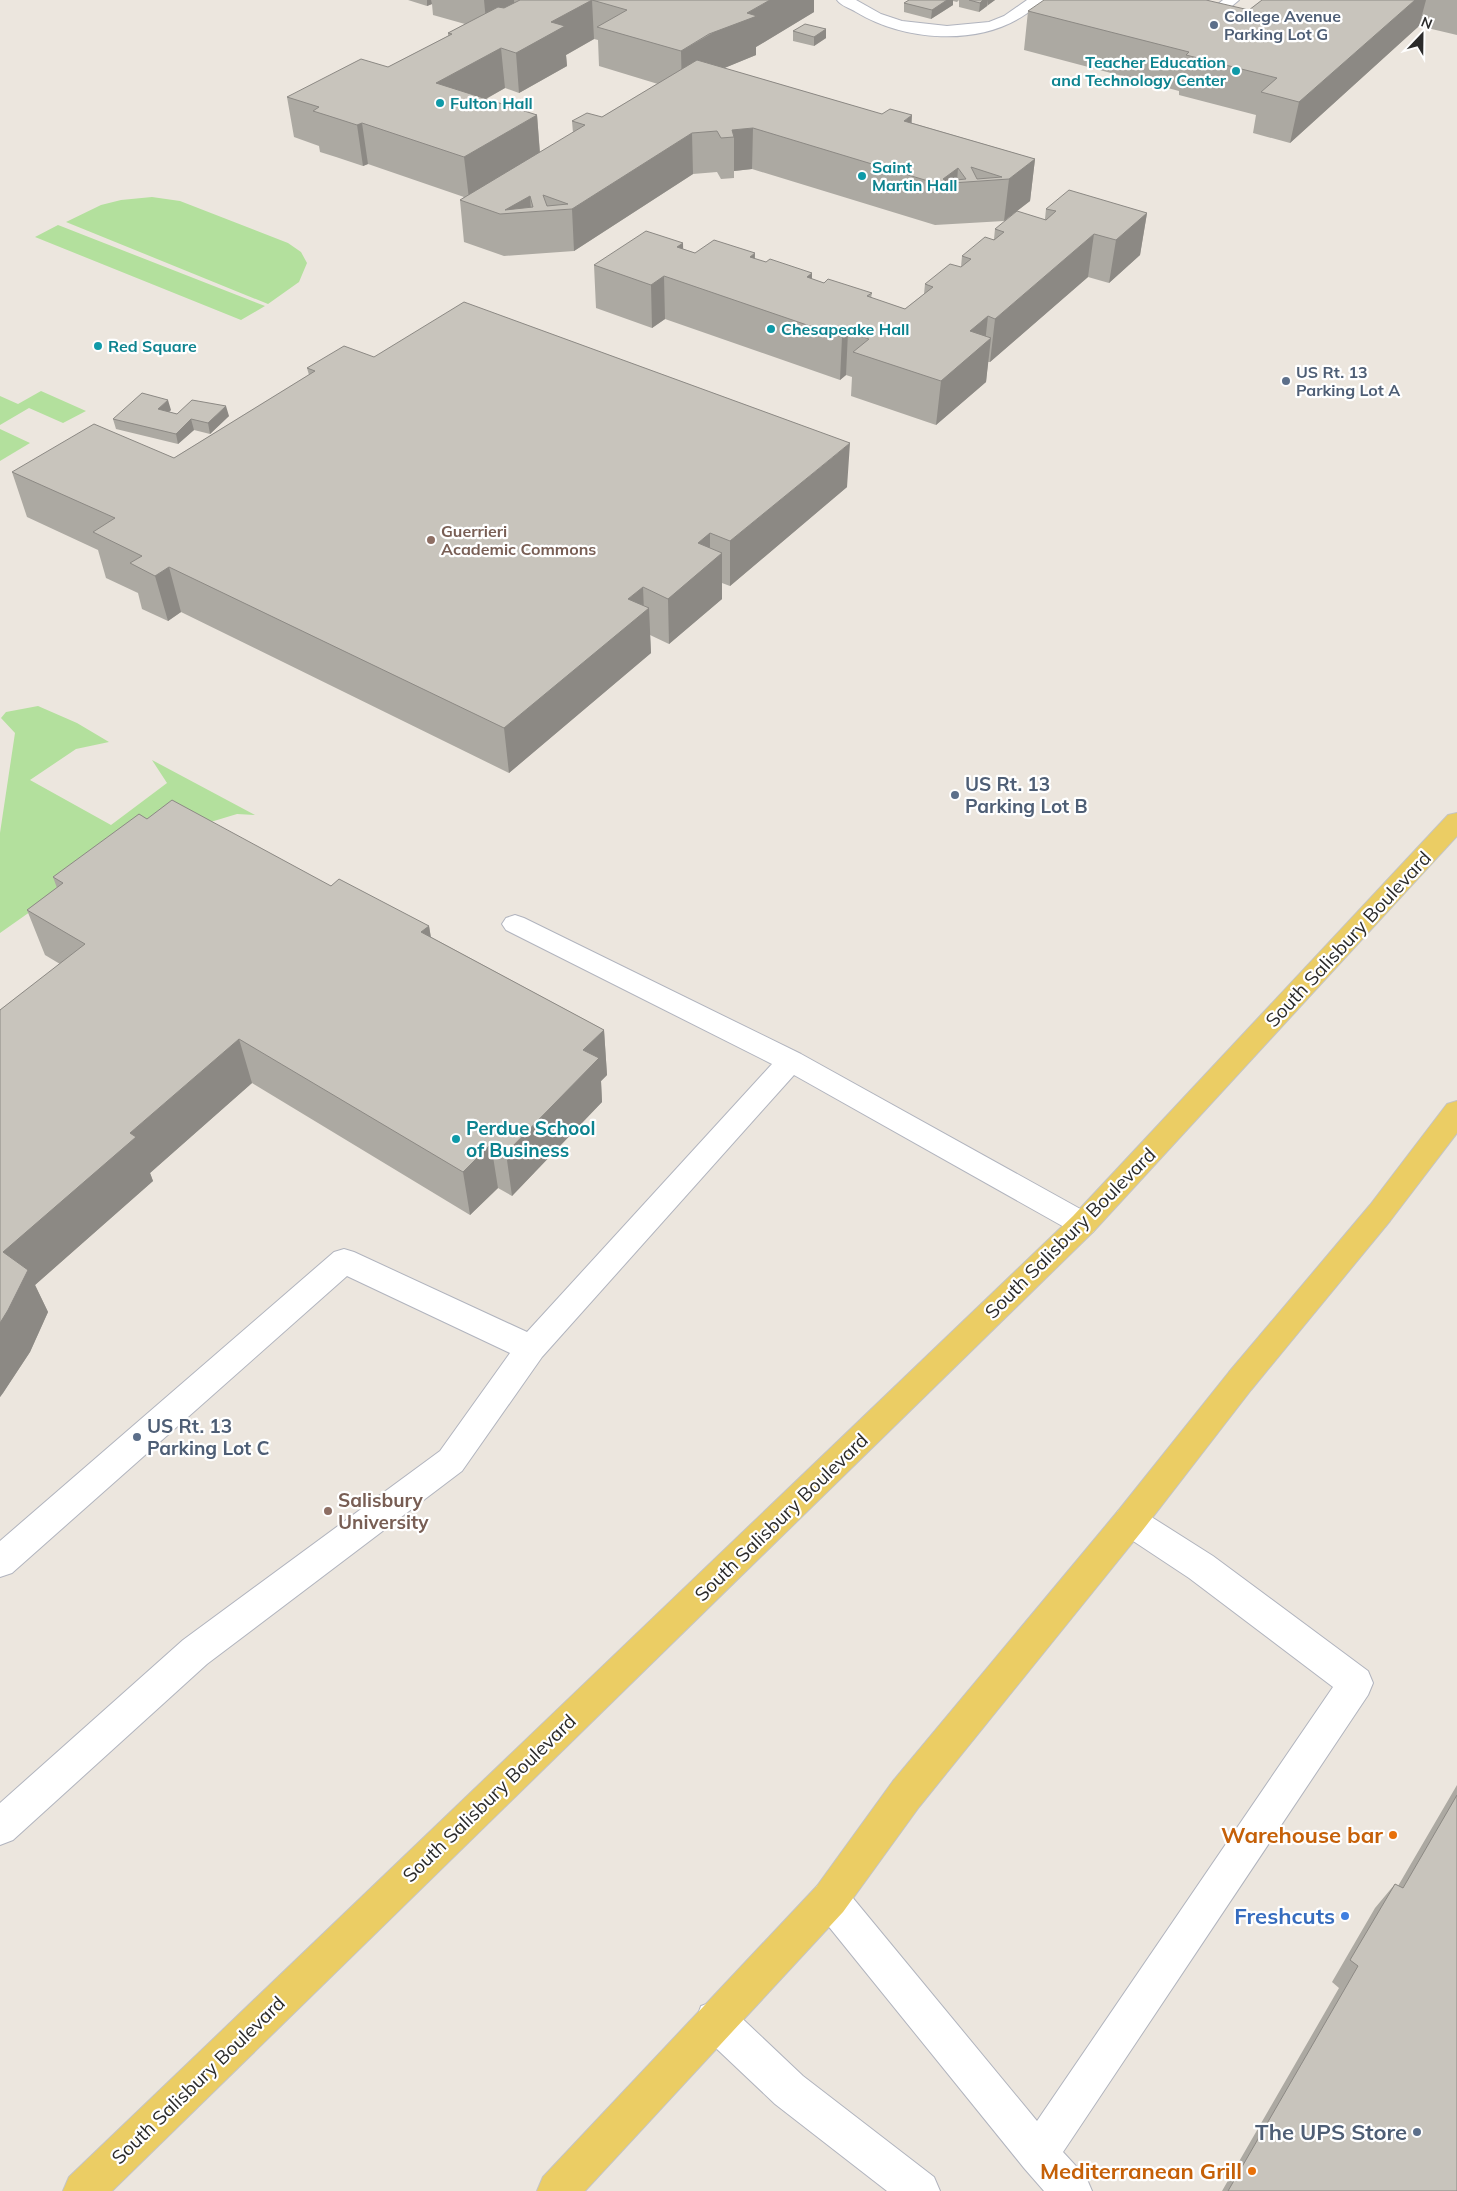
<svg xmlns="http://www.w3.org/2000/svg" width="1457" height="2191" font-family="Mulish,sans-serif">
	<style>
		.green { fill: #b3e09d }
		.lines { fill: none; stroke-linecap: round; stroke-linejoin: round }
		.lane-casing { stroke: #b1b4be; stroke-width: 2 }
		.primary-casing { stroke: #c4c4c4; stroke-width: 2 }
		.lane { fill: #fff; fill-rule: evenodd }
		.primary { fill: #ebcd64; fill-rule: evenodd }
		.wall { fill: #aca9a2; fill-rule: evenodd }
		.shaded-wall { fill: #8c8984 }
		.building { fill: #c8c4bc; stroke: #8c8984; fill-rule: evenodd }
		.service-dot { fill: #5c6f8a; stroke: #fff; stroke-width: 2 }
		.culture-dot { fill: #0f9aa8; stroke: #fff; stroke-width: 2 }
		.education-dot { fill: #8d6e63; stroke: #fff; stroke-width: 2 }
		.food-dot { fill: #e8710a; stroke: #fff; stroke-width: 2 }
		.shop-dot { fill: #3f7fe0; stroke: #fff; stroke-width: 2 }
		.labels { text-anchor: middle; stroke-width: 4.5; stroke-linejoin: round; paint-order: stroke }
		.far-service-label { font-size: 16px; font-weight: bold; fill: #4e5e75; stroke: #fff; text-anchor: start }
		.far-culture-label { font-size: 16px; font-weight: bold; fill: #0d838f; stroke: #fff; text-anchor: start }
		.far-education-label { font-size: 16px; font-weight: bold; fill: #785e54; stroke: #fff; text-anchor: start }
		.service-label { font-size: 19px; font-weight: bold; fill: #4e5e75; stroke: #fff; text-anchor: start }
		.street-label { font-size: 19px; fill: #2b2b2b; stroke: #fff }
		.culture-label { font-size: 19px; font-weight: bold; fill: #0d838f; stroke: #fff; text-anchor: start }
		.education-label { font-size: 19px; font-weight: bold; fill: #785e54; stroke: #fff; text-anchor: start }
		.near-food-label { font-size: 22px; font-weight: bold; fill: #c56008; stroke: #fff; text-anchor: end }
		.near-shop-label { font-size: 22px; font-weight: bold; fill: #366cbe; stroke: #fff; text-anchor: end }
		.near-service-label { font-size: 22px; font-weight: bold; fill: #4e5e75; stroke: #fff; text-anchor: end }
	</style>
	<rect width="100%" height="100%" fill="#ece6de"/>
	<path class="green" d="M152 197 180 201 288 243 301 252 307 263 299 282 268 304 66 222 101 205 121 200Z
		M58 225 265 306 241 320 35 237Z
		M41 391 86 411 63 423 29 408 0 425V396L18 404Z
		M0 429 30 443 0 461Z
		M38 706 77 723 109 742 76 749 30 780 111 825 167 783 152 760 255 815 237 814 118 850 0 933V833L15 733 1 718 6 712Z"/>
	<g class="lines">
		<g class="lane-casing">
			<path id="lane" d="M837 0H856L881 14 902 21 947 26 989 22 1004 16 1027 0H1044C1040 6 1032 10 1026 14 978 47 904 41 856 12 850 8 841 6 837 0Z
				M1223 0H1239L1204 30C1198 32 1192 31 1189 26L1191 23 1196 22Z
				M515 915 524 918 801 1054 1093 1216 1098 1224 1093 1232 1083 1236 1073 1232 794 1075 542 1357 462 1471 207 1664 13 1840 0 1845V1803L183 1640 440 1451 510 1353 347 1276 12 1573 0 1577V1541L334 1252 344 1249 354 1252 527 1332 772 1064 506 930 502 924 506 918Z
				M1130 1506 1142 1511 1213 1556 1368 1671 1373 1683 1368 1695 1063 2152 1086 2177 1092 2191H1044L1024 2168 817 1912 811 1899 817 1886 830 1880 843 1886 1037 2121 1333 1687 1189 1578 1118 1531 1114 1521 1118 1511Z
				M715 2001 729 2006 803 2076 934 2177 940 2191H887L775 2104 701 2034 696 2020 701 2006Z"/>
		</g>
		<g class="primary-casing">
			<path id="primary" d="M1457 813V836L1093 1232 112 2191H63L69 2177 1073 1216 1448 815Z
				M1457 1101V1133L1390 1221 1251 1390 1142 1531 919 1807 843 1912 585 2191H537L543 2177 817 1886 893 1781 1118 1511 1229 1372 1370 1205 1447 1104Z"/>
		</g>
		<use href="#lane" class="lane"/>
		<use href="#primary" class="primary"/>
	</g>
	<path class="wall" d="M408 0H814V12L756 47V55L724 68 1035 159 1030 201 1004 221 935 225 752 169 734 171V178L721 179 717 172 693 174 574 251 504 256 464 242 460 200 464 197 368 164 363 166 336 157 320 152 319 146 294 137 287 97 388 67 448 36V33L465 24 433 15 432 4 427 6ZM594 39 598 40 599 66 658 84 602 117 572 121 573 133 540 152 537 115 486 99 505 88 519 93 567 66 566 55Z
		M909 0H995L979 12 959 7V0L957 2 953 1V5L931 19 904 12V3Z
		M1262 0H1457V35L1419 26 1290 143 1253 133 1256 115 1179 95V91L1024 50 1028 11 1249 10Z
		M826 29V38L814 46 793 41V31Z
		M1046 209 1147 213 1140 255 1109 283 1088 277 990 362H988L986 382 936 425 851 396 852 377 846 375 840 380 665 319 652 328 596 308 594 265 683 243V249L695 253 755 259 766 262 812 273V279L824 283 872 293 871 298 905 309 924 294 925 284 961 267 962 256 994 239 995 229 1045 219Z
		M374 357 847 487 730 586 722 583V599L669 644 650 635 651 653 509 773 181 612 168 621 142 609 138 593 106 578 98 550 27 517 12 472 174 458 309 375 307 368Z
		M171 410 169 412 177 414 229 416 210 434 194 430 178 444 116 429 113 419Z
		M147 819 331 886 429 926 431 937 604 1030 607 1075 601 1081 602 1102 512 1196 498 1188 470 1215 252 1083 150 1173 153 1181 35 1285 48 1312 30 1352 3 1393 0 1397V1010L60 964 45 955 27 910 57 888 53 877Z
		M1457 1785V2191H1222L1339 1988 1332 1982 1375 1908 1395 1884 1398 1886Z"/>
	<path class="shaded-wall" d="M427 0H431L432 4 427 6Z
		M484 0H514L515 16 487 31Z
		M592 0 594 39 566 55 567 66 519 93 516 53 551 22Z
		M770 0H814V12L756 47V55L710 74 682 91 681 51Z
		M947 0H953V5L931 19 932 10Z
		M983 0H988L987 6 979 12 980 3Z
		M988 0H995L988 5Z
		M1415 0H1426L1419 26 1290 143 1299 102Z
		M826 29V38L814 46V37Z
		M501 48 505 88 441 124 436 83Z
		M537 115 540 156 469 199 464 157Z
		M912 115 910 156 904 121Z
		M362 123 368 164 363 166 357 125Z
		M753 128 752 169 734 171V137L732 130Z
		M692 133 693 174 574 251 572 209Z
		M1035 159 1030 201 1004 221 1009 179Z
		M958 168 957 182 943 183V179Z
		M530 196 531 211 505 210Z
		M1147 213 1140 255 1109 283 1116 240Z
		M1094 234 1088 277 990 362 995 319Z
		M683 243 684 283 677 247Z
		M755 253 754 296 750 257Z
		M812 273 811 316 807 277Z
		M664 276 665 319 652 328 651 285Z
		M988 316 985 343 991 338 986 382 936 425 941 381 970 331Z
		M848 332 846 375 840 380 842 337Z
		M168 400 171 410 160 420 158 409Z
		M226 406 229 416 210 434 208 423Z
		M191 419 194 430 178 444 176 434Z
		M850 443 847 487 730 586V541Z
		M710 533V563L722 553V599L669 644 668 599 698 543Z
		M169 567 181 612 168 621 155 576Z
		M643 587 644 612 649 608 651 653 509 773 504 728 628 599Z
		M429 926 436 971 421 932Z
		M604 1030 607 1075 601 1081 602 1102 512 1196 506 1153 583 1050Z
		M239 1039 252 1083 150 1173 153 1181 35 1285 48 1312 30 1352 3 1393 0 1397V1323L3 1252 130 1133Z
		M491 1144 498 1188 470 1215 463 1172Z"/>
	<path class="building" d="M520 0H770L747 13 757 16 709 34 681 51 597 27 627 10 592 0 551 22 565 26 516 53 501 48 436 83 537 115 464 157 362 123 357 125 329 116 313 111 319 107 287 97 361 59 388 67 452 34 448 33 498 7 504 8Z
		M909 0H947L932 10 904 3Z
		M969 0H983L980 3Z
		M1044 0H1206L1249 10 1262 0H1415L1299 102 1261 92 1277 78 1186 55 1189 52 1028 11Z
		M805 24 826 29 814 37 793 31Z
		M697 60 882 114 890 109 912 115 904 121 1035 159 1009 179 938 184 753 128 732 130 734 137 721 138 717 131 692 133 572 209 500 214 460 200 585 125 572 121 587 113 602 117ZM971 167 1002 177 977 179ZM958 168 966 179 946 181 943 179ZM543 195 568 204 547 206ZM530 196 533 207 505 210Z
		M1069 190 1147 213 1116 240 1094 234 995 319 988 316 970 331 991 338 941 381 853 352 869 339 848 332 842 337 664 276 651 285 594 265 646 231 683 243 677 247 695 253 714 240 755 253 750 257 766 262 770 259 812 273 807 277 824 283 828 279 872 293 867 296 905 309 933 287 925 284 950 264 961 267 971 259 962 256 985 237 994 240 1004 232 995 229 1017 211 1046 220 1056 211 1046 209Z
		M464 302 850 443 730 541 710 533 698 543 722 553 668 599 643 587 628 599 649 608 504 728 169 567 155 576 130 563 142 556 93 532 115 518 12 472 94 424 174 458 315 371 307 368 344 346 374 357Z
		M142 393 168 400 158 409 177 414 192 400 226 406 208 423 191 419 176 434 113 419Z
		M172 800 331 886 339 879 429 926 421 932 604 1030 583 1050 599 1058 506 1153 491 1144 463 1172 239 1039 130 1133 136 1137 3 1252 28 1270 8 1310 0 1323V1010L85 944 27 910 63 883 53 877 139 814 147 819Z
		M1457 1795V2191H1228L1358 1966 1350 1960 1395 1884 1403 1888Z"/>
	<g class="service-dot">
		<circle cx="1214" cy="25" r="5"/>
		<circle cx="1286" cy="381" r="5"/>
		<circle cx="955" cy="795" r="5"/>
		<circle cx="137" cy="1437" r="5"/>
		<circle cx="1417" cy="2132" r="5"/>
	</g>
	<g class="culture-dot">
		<circle cx="1236" cy="71" r="5"/>
		<circle cx="440" cy="103" r="5"/>
		<circle cx="862" cy="176" r="5"/>
		<circle cx="771" cy="329" r="5"/>
		<circle cx="98" cy="346" r="5"/>
		<circle cx="456" cy="1139" r="5"/>
	</g>
	<g class="education-dot">
		<circle cx="431" cy="540" r="5"/>
		<circle cx="328" cy="1511" r="5"/>
	</g>
	<g class="food-dot">
		<circle cx="1393" cy="1835" r="5"/>
		<circle cx="1252" cy="2171" r="5"/>
	</g>
	<circle class="shop-dot" cx="1345" cy="1916" r="5"/>
	<g class="labels">
		<g class="far-service-label">
			<text x="1224" y="22">College Avenue<tspan x="1224" dy="18">Parking Lot G</tspan></text>
			<text x="1296" y="378">US Rt. 13<tspan x="1296" dy="18">Parking Lot A</tspan></text>
		</g>
		<g class="far-culture-label">
			<text x="1226" y="68" text-anchor="end">Teacher Education<tspan x="1226" dy="18">and Technology Center</tspan></text>
			<text x="450" y="109">Fulton Hall</text>
			<text x="872" y="173">Saint<tspan x="872" dy="18">Martin Hall</tspan></text>
			<text x="781" y="335">Chesapeake Hall</text>
			<text x="108" y="352">Red Square</text>
		</g>
		<g class="far-education-label">
			<text x="441" y="537">Guerrieri<tspan x="441" dy="18">Academic Commons</tspan></text>
		</g>
		<g class="service-label">
			<text x="965" y="791">US Rt. 13<tspan x="965" dy="22">Parking Lot B</tspan></text>
			<text x="147" y="1433">US Rt. 13<tspan x="147" dy="22">Parking Lot C</tspan></text>
		</g>
		<g class="street-label">
			<text transform="translate(1348 939) rotate(-47)" y="7">South Salisbury Boulevard</text>
			<text transform="translate(1070 1233) rotate(-45)" y="7">South Salisbury Boulevard</text>
			<text transform="translate(781 1517) rotate(-44)" y="7">South Salisbury Boulevard</text>
			<text transform="translate(489 1798) rotate(-44)" y="7">South Salisbury Boulevard</text>
			<text transform="translate(198 2080) rotate(-44)" y="7">South Salisbury Boulevard</text>
		</g>
		<g class="culture-label">
			<text x="466" y="1135">Perdue School<tspan x="466" dy="22">of Business</tspan></text>
		</g>
		<g class="education-label">
			<text x="338" y="1507">Salisbury<tspan x="338" dy="22">University</tspan></text>
		</g>
		<g class="near-food-label">
			<text x="1383" y="1843">Warehouse bar</text>
			<text x="1242" y="2179">Mediterranean Grill</text>
		</g>
		<g class="near-shop-label">
			<text x="1335" y="1924">Freshcuts</text>
		</g>
		<g class="near-service-label">
			<text x="1407" y="2140">The UPS Store</text>
		</g>
	</g>
	<g transform="translate(1422 35) rotate(22)" stroke="#ffffff" stroke-width="4" paint-order="stroke">
	<path d="M0-4L9 19L0 12L-9 19Z" fill="#2b2b2b"/>
	<text y="-8" font-size="14" font-weight="bold" text-anchor="middle" fill="#2b2b2b">N</text>
	</g>
</svg>
